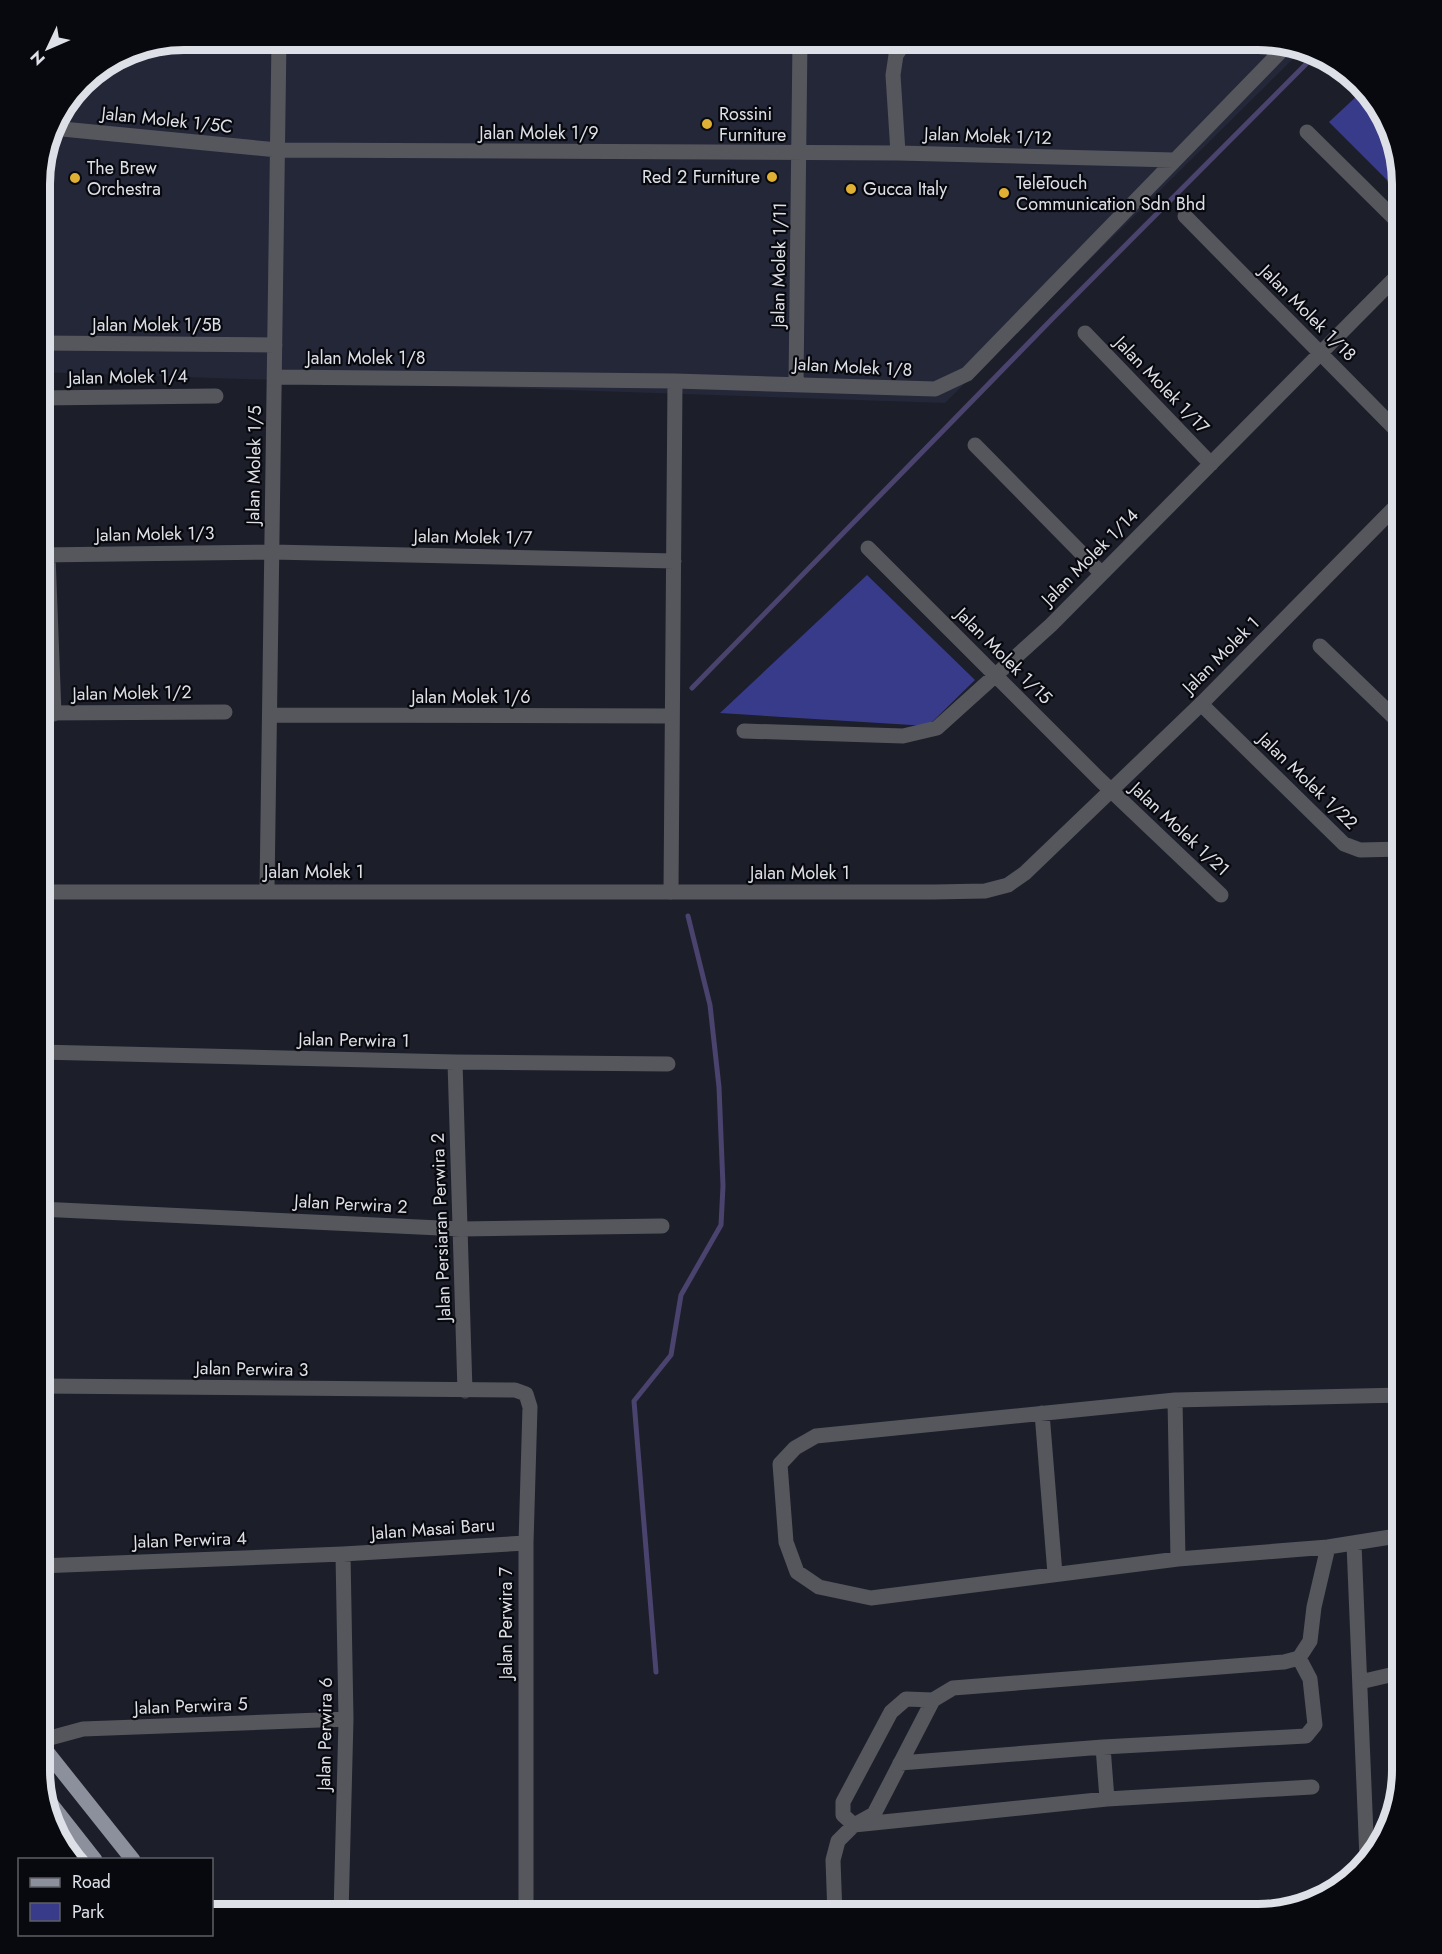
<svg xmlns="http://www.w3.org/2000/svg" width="1442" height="1954" font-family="Jost,sans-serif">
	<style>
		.built { fill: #242738 }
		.green { fill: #383b8a }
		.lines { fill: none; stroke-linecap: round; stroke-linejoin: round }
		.stream { stroke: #49436d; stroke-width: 5 }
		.minor { stroke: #56575d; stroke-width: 15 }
		.tertiary { stroke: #56575d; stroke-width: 15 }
		.primary { stroke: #8c8f9c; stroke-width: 15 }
		.poi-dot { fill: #dfb034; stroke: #08090e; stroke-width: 2 }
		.labels { text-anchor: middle; stroke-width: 4.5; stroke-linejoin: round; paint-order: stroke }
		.poi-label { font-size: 18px; fill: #dee0e8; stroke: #08090e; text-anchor: start }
		.street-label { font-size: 18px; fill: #dee0e8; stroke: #08090e }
		.rim { fill: none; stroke: #dee0e8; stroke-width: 8 }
	</style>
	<rect width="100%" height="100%" fill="#1c1e2a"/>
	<path class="built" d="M184 39H1267L1302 50 945 403 39 372V174L54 119 88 75 129 50Z"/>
	<path class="green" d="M1359 94H1367L1383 111 1403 184V196L1329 122Z
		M867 575 975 680 928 726 720 713Z"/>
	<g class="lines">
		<path class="stream" d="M692 688 1053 318 1316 54
			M656 1672 634 1401 671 1355 681 1295 721 1225 723 1186 719 1087 710 1005 688 916"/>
		<path class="minor" d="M52 128 278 150 898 153 1174 160
			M1307 132 1403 227
			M898 153 893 75 896 55 907 39
			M1185 216 1403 437
			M1085 333 1211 464
			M39 343 275 345
			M275 377 675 381 935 389 967 374 1287 45
			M796 384 800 39
			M39 398 216 396
			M975 445 1101 573
			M868 548 1099 779 1221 895
			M39 555 272 552 674 561
			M48 555 54 714
			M1320 646 1403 726
			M1201 704 1344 844 1360 850 1403 849
			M39 713 225 712
			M270 715 672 716
			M744 731 903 736 937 728 1051 625 1403 270
			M267 891 279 39
			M671 892 675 381
			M39 1052 455 1062 668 1064
			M455 1062 465 1391
			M39 1209 461 1229 662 1226
			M39 1386 515 1390 526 1394 530 1407 526 1543V1915
			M1175 1400 1178 1559
			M1042 1413 1055 1574
			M1354 1544 1367 1859
			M1328 1547 1178 1559 871 1598 819 1587 797 1572 786 1542 780 1464 795 1448 816 1436 1175 1400 1403 1395
			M39 1566 343 1554 526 1543
			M1360 1682 1403 1672
			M933 1700 906 1699 891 1712 843 1802V1815L854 1825 1107 1799 1312 1787
			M39 1741 83 1729 346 1719
			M1103 1747 1107 1799
			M900 1763 1103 1747 1306 1736 1315 1725 1310 1679 1299 1658
			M341 1915 346 1719 343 1554
			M835 1915 833 1860 838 1841 854 1825 874 1814 933 1700 953 1688 1284 1662 1299 1658 1310 1641 1314 1607 1328 1547 1403 1535"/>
		<path class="tertiary" d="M39 892H934L985 891 1008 885 1025 873 1201 704 1403 499"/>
		<path class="primary" d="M39 1742 133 1860
			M47 1799 95 1860"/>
	</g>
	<g class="poi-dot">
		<circle cx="707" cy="124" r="6"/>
		<circle cx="772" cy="177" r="6"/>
		<circle cx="75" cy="178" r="6"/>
		<circle cx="851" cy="189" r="6"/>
		<circle cx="1004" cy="193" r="6"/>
	</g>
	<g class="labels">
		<g class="poi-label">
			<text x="719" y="120">Rossini<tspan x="719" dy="21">Furniture</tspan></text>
			<text x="87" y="174">The Brew<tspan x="87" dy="21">Orchestra</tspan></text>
			<text x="760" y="183" text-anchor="end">Red 2 Furniture</text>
			<text x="1016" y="189">TeleTouch<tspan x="1016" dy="21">Communication Sdn Bhd</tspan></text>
			<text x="863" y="195">Gucca Italy</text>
		</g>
		<g class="street-label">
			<text transform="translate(167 120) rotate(6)" y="6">Jalan Molek 1/5C</text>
			<text x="539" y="139">Jalan Molek 1/9</text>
			<text transform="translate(988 136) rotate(2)" y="6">Jalan Molek 1/12</text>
			<text transform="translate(779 265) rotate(-89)" y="6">Jalan Molek 1/11</text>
			<text transform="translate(1308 313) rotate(45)" y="6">Jalan Molek 1/18</text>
			<text x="157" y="331">Jalan Molek 1/5B</text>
			<text x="366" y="364">Jalan Molek 1/8</text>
			<text transform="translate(853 367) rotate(3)" y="6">Jalan Molek 1/8</text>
			<text transform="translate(128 377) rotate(-1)" y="6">Jalan Molek 1/4</text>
			<text transform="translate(1162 385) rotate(46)" y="6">Jalan Molek 1/17</text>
			<text transform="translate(254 465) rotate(-89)" y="6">Jalan Molek 1/5</text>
			<text transform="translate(155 534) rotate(-1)" y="6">Jalan Molek 1/3</text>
			<text transform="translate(473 537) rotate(1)" y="6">Jalan Molek 1/7</text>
			<text transform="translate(1090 557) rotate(-45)" y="6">Jalan Molek 1/14</text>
			<text transform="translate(1221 655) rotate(-45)" y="6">Jalan Molek 1</text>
			<text transform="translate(1004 656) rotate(45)" y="6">Jalan Molek 1/15</text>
			<text transform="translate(132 693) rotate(-1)" y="6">Jalan Molek 1/2</text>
			<text x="471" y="703">Jalan Molek 1/6</text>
			<text transform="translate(1308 781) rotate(44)" y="6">Jalan Molek 1/22</text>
			<text transform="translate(1180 829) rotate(43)" y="6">Jalan Molek 1/21</text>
			<text x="314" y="878">Jalan Molek 1</text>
			<text x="800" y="879">Jalan Molek 1</text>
			<text transform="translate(354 1040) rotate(1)" y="6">Jalan Perwira 1</text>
			<text transform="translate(351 1204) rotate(3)" y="6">Jalan Perwira 2</text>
			<text transform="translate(441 1227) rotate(-92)" y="6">Jalan Persiaran Perwira 2</text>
			<text transform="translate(252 1369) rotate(1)" y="6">Jalan Perwira 3</text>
			<text transform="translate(433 1529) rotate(-4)" y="6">Jalan Masai Baru</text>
			<text transform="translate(190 1540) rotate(-2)" y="6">Jalan Perwira 4</text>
			<text transform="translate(506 1623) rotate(-90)" y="6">Jalan Perwira 7</text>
			<text transform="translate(191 1706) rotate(-2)" y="6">Jalan Perwira 5</text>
			<text transform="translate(325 1734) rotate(-89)" y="6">Jalan Perwira 6</text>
		</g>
	</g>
	<path d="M0 0H1442V1954H0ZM184 50H1258A134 134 0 0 1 1392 184V1770A134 134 0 0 1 1258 1904H184A134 134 0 0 1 50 1770V184A134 134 0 0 1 184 50Z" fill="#08090e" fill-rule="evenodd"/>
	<path class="rim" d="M184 50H1258A134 134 0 0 1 1392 184V1770A134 134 0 0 1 1258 1904H184A134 134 0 0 1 50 1770V184A134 134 0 0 1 184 50Z"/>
	<rect x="18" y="1858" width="195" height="78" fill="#08090e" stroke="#5e5f65" stroke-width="1.5"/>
	<rect x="30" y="1878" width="30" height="9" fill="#8c8f9c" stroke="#5e5f65" stroke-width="1.5"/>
	<text x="72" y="1888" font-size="18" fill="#dee0e8">Road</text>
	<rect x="30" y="1903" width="30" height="18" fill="#383b8a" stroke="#5e5f65" stroke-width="1.5"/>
	<text x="72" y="1918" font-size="18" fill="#dee0e8">Park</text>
	<g transform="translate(48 48) rotate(226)" stroke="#08090e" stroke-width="4.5" paint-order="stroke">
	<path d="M0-4.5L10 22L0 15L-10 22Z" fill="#dee0e8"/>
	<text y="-9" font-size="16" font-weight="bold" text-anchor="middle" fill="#dee0e8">N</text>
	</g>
</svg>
